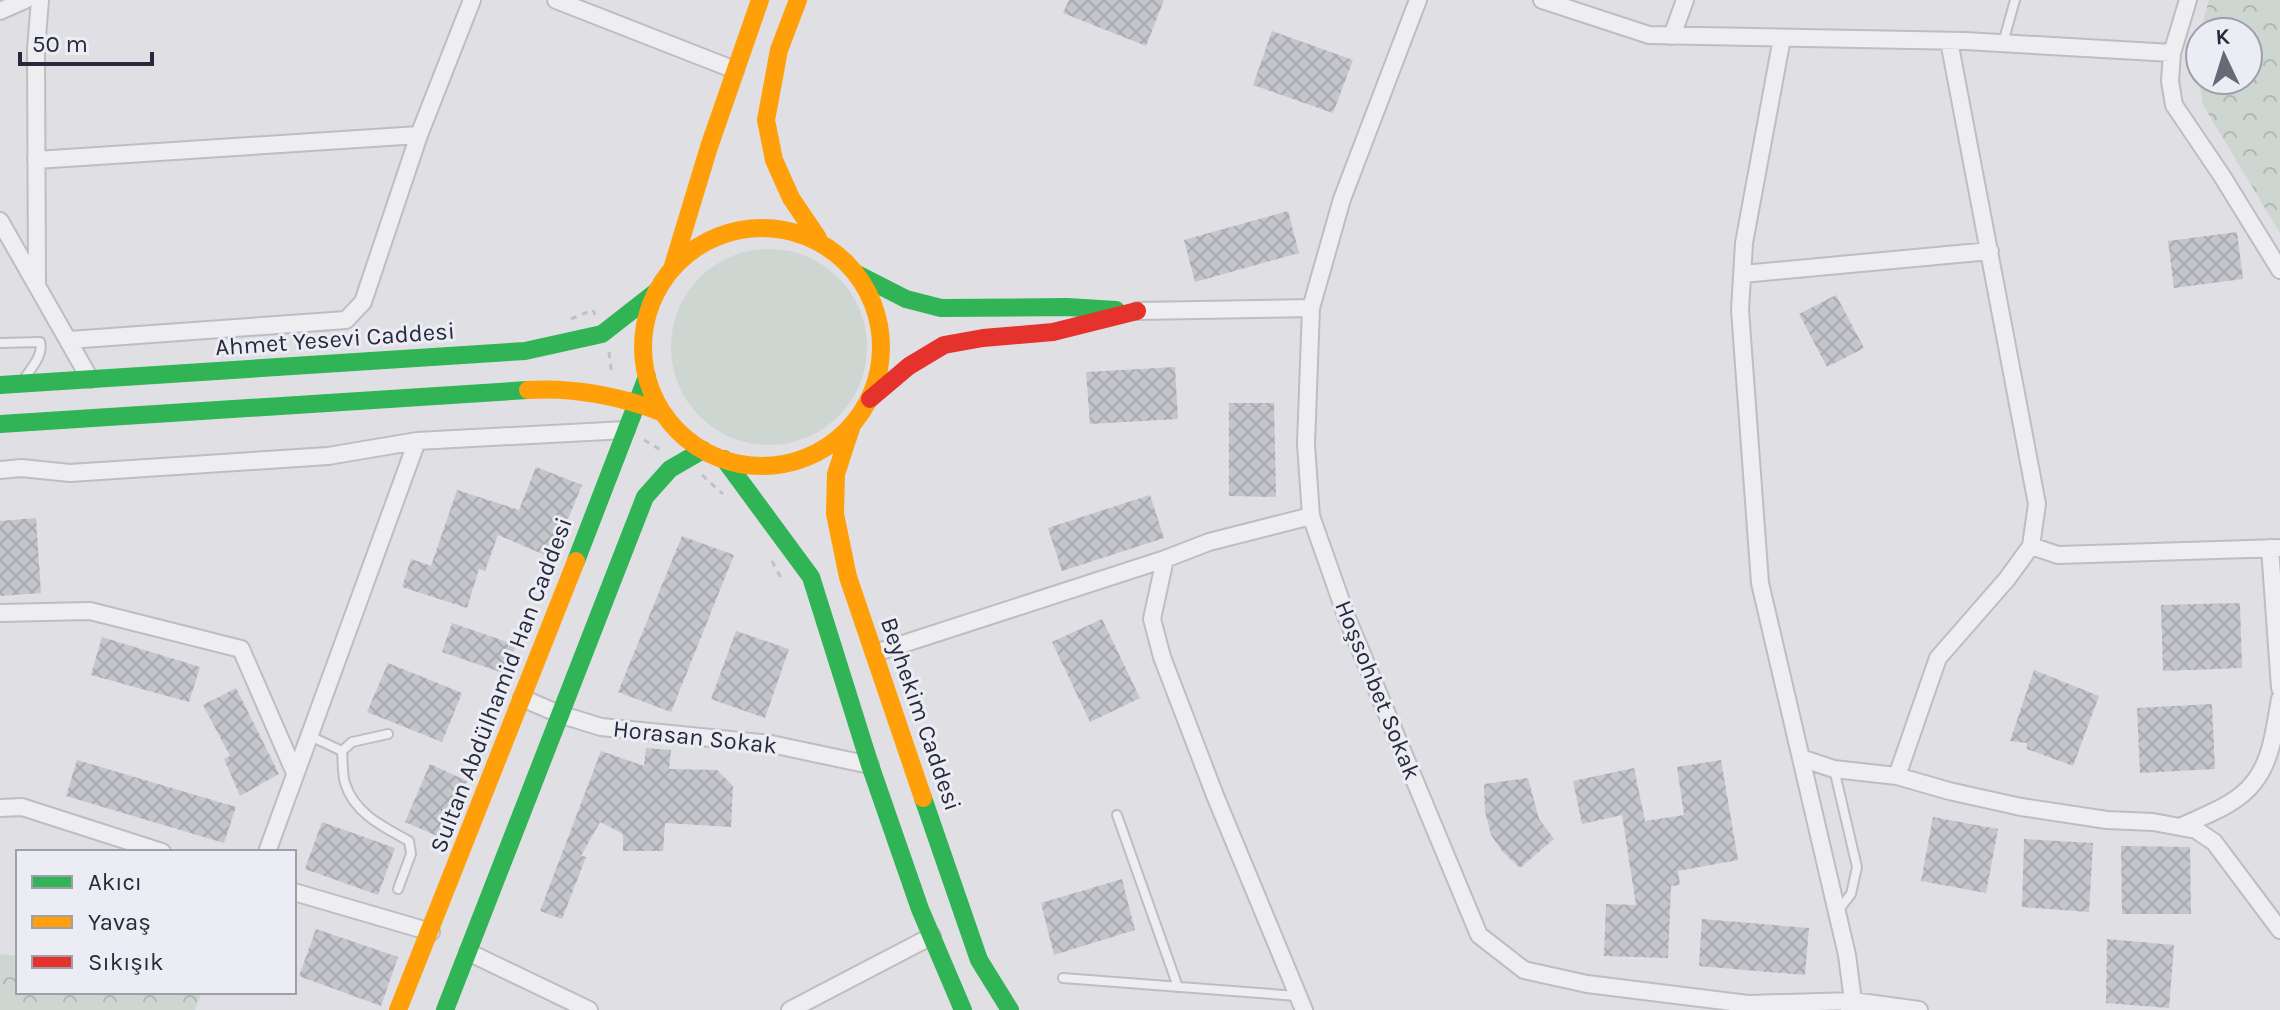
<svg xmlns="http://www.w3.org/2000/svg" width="2280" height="1010" font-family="Karla,sans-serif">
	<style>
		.green { fill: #cdd6d0 }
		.forest { fill: url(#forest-crowns) }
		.building { fill: url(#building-cross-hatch) }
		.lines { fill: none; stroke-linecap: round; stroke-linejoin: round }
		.lane-casing { stroke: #bdbdc2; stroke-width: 12 }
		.street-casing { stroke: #bdbdc2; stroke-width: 20 }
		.path { stroke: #c0c0c5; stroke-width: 3; stroke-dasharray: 6 6; stroke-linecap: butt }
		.lane { stroke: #eeeef1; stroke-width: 8 }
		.street { stroke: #eeeef1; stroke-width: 16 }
		.fast { stroke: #30b455; stroke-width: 18 }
		.slow { stroke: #ff9f0a; stroke-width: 18 }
		.jam { stroke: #e5322d; stroke-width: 18 }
		.labels { text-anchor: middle; stroke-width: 6; stroke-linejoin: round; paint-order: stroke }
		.street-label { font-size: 24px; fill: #282a3b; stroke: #ecedf4 }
	</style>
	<defs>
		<pattern id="forest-crowns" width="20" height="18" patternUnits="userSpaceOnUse" patternTransform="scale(2)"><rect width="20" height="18" fill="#cdd6d0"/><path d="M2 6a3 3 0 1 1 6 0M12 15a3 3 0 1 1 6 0" fill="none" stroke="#b0b8b4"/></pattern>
		<pattern id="building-cross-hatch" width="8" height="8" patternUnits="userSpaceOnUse" patternTransform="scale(2)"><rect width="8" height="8" fill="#c5c6cb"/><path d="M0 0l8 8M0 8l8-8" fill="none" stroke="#a9aaaf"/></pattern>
	</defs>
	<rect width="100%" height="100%" fill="#dfdfe4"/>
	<path class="green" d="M671 347a98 98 0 1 1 196 0a98 98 0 1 1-196 0Z"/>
	<path class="forest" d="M2209 0H2280V233L2203 105 2195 52 2200 32V80H2248V32H2200Z
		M0 954 18 956V992H202L195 1010H0Z"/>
	<path class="building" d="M1069 0H1164L1146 46 1063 13Z
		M1272 31 1353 60 1333 113 1253 85Z
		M1288 211 1299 253 1195 282 1184 240Z
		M2237 232 2243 279 2174 288 2168 241Z
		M1836 295 1864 348 1827 367 1799 314Z
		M1175 367 1178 419 1090 424 1086 372Z
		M1229 403H1274L1276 497 1229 496Z
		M536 467 582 485 552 558 498 535 485 571 479 569 467 608 402 587 411 559 431 566 457 490 519 510Z
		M1150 495 1164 538 1062 571 1048 528Z
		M36 518 41 593 0 596V521Z
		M682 536 734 555 671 712 618 692Z
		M2240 603 2242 668 2163 671 2161 605Z
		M1102 619 1140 698 1090 722 1052 642Z
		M452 623 516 645 506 674 442 652Z
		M736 631 789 649 765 718 711 699Z
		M102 637 200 667 189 702 91 675Z
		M388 663 462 693 442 742 367 712Z
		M2034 670 2099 696 2073 766 2027 749V743L2010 741Z
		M236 688 279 774 240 796 224 759 230 756 203 705Z
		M2212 704 2215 769 2140 773 2137 708Z
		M646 748 671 750 669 769 717 770 733 786 731 827 665 823 663 851H623V834L600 822 581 856 586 857 562 919 540 911 601 751 644 766Z
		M77 760 236 807 224 843 66 796Z
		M1721 760 1738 860 1678 871 1680 885 1671 886 1668 958 1604 956 1606 904 1636 905 1622 815 1582 824 1573 781 1634 768 1645 821 1684 815 1677 767Z
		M430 764 467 781 442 838 405 822Z
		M1528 778 1539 819 1554 839 1520 868 1503 852 1491 835 1485 811 1484 784Z
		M1933 817 1998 829 1986 893 1921 881Z
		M322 822 395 848 378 895 305 869Z
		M2024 839 2093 843 2089 912 2022 907Z
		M2121 846 2190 847 2191 914H2122Z
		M1122 879 1135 930 1054 955 1041 903Z
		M1702 919 1809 928 1805 975 1699 966Z
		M316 929 398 957 381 1006 299 976Z
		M2107 939 2174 945 2169 1008 2106 1003Z"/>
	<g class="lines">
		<g class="lane-casing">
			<path id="lane" d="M2003 43 2015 0
				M0 343 40 342C44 355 31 368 24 379
				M310 736 342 751 352 742 388 734
				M342 751C343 761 342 773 345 783 354 813 383 827 409 841L411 854 398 889
				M1834 769 1857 867 1851 894 1837 912
				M1117 815 1178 987
				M1063 978 1297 996"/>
		</g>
		<g class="street-casing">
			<path id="street" d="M556 0 735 70
				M1418 0 1342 199 1311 308 1306 444 1311 516 1347 618 1479 935 1524 970 1587 984 1748 1004 1853 1001 1919 1010
				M1542 0 1649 35 1965 41 2172 53
				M2188 0 2172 53 2170 81 2174 105 2222 176 2280 270
				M0 11 25 0
				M1672 36 1685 0
				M1782 38 1744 243 1740 310 1760 583 1847 955 1853 1001 1849 1009
				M36 160 419 135
				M0 221 90 379
				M1743 274 1990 251
				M37 286 36 49 40 0
				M1137 311 1311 308
				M69 340 346 320 363 302 419 135 472 0
				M0 470 21 468 70 473 328 456 417 441 626 430
				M2031 546 2058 555 2280 548
				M2270 548 2280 688
				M0 613 90 611 241 649 295 773
				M875 653 1165 559
				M522 698 559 714 601 727 771 744 870 765
				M1801 758 1834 769 1897 776 1949 791 2021 807 2107 820 2153 822 2196 830 2214 842 2280 930
				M1897 776 1938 658 2007 579 2031 546 2037 504 1949 41
				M0 808 22 807 162 852
				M2180 827C2205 815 2237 805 2254 782 2272 760 2275 726 2280 699
				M267 852 417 441
				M294 892 431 932
				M468 952 589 1010
				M790 1010 932 936
				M1304 1010 1216 798 1162 657 1152 619 1165 559 1209 542 1311 516"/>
		</g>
		<path class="path" d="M571 319 593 310 595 315
			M609 352 612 376
			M644 440 661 450
			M702 475 723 494
			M772 561 782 580"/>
		<use href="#lane" class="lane"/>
		<use href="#street" class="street"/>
		<path class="fast" d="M857 274 906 299 941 308 1067 307 1116 310
			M0 385 525 351 602 334 657 291
			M0 424 528 390
			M724 459 811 577 870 765 920 909 963 1010
			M576 561 647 377
			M923 798 979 960 1010 1010
			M445 1010 645 497 670 469 703 450"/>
		<path class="slow" d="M798 0 779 50 766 120 774 160 791 198 818 238
			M643 347a119 119 0 1 1 238 0a119 119 0 1 1-238 0Z
			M672 269 709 147 760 0
			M528 390C572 387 620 396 661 412
			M852 425 836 474 835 514 848 577 923 798
			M398 1010 576 561"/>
		<path class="jam" d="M870 399 909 366 944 345 983 338 1053 332 1137 311"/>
	</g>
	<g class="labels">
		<g class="street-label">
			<text transform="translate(335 339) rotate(-4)" y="8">Ahmet Yesevi Caddesi</text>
			<text transform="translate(501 685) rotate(-69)" y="8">Sultan Abdülhamid Han Caddesi</text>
			<text transform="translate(1378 690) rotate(68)" y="8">Hoşsohbet Sokak</text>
			<text transform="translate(921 714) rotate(71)" y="8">Beyhekim Caddesi</text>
			<text transform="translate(695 737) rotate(6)" y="8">Horasan Sokak</text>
		</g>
	</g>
	<rect x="16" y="850" width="280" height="144" fill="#ecedf4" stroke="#9e9faa" stroke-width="2"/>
	<rect x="32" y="876" width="40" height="12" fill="#30b455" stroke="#9e9faa" stroke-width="2"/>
	<text x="88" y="890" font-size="24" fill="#282a3b">Akıcı</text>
	<rect x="32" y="916" width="40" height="12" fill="#ff9f0a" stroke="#9e9faa" stroke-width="2"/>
	<text x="88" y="930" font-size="24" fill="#282a3b">Yavaş</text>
	<rect x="32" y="956" width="40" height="12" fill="#e5322d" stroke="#9e9faa" stroke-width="2"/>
	<text x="88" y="970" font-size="24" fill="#282a3b">Sıkışık</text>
	<g transform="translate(2224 56) rotate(356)"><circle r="38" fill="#ecedf4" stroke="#9e9faa" stroke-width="2"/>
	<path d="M0-6L14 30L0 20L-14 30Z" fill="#686976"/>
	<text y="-12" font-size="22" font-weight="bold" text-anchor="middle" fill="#282a3b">K</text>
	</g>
	<path d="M20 52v12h132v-12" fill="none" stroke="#282a3b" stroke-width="4"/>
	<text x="32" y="52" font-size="24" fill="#282a3b" stroke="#ecedf4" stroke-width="6" paint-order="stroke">50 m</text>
</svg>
